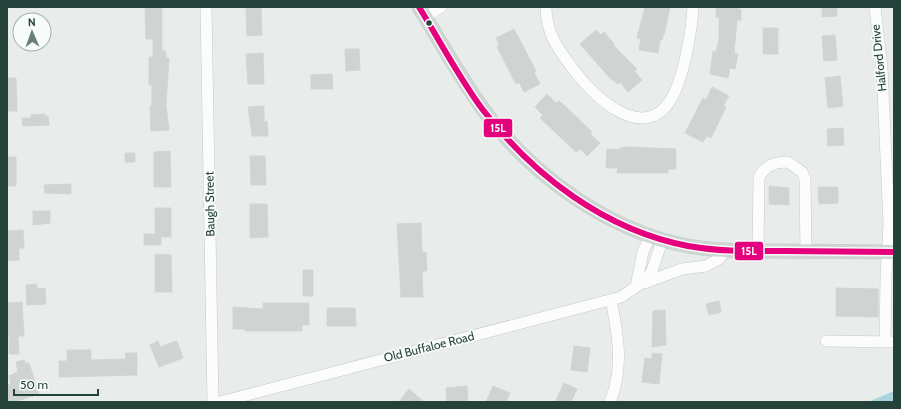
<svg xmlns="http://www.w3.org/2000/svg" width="901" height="409" font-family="Cabin,sans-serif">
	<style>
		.water { fill: #a9d4db }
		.building { fill: #cfd4d2; stroke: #d1d6d4 }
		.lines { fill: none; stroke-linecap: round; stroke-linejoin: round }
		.minor-casing { stroke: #c5cac8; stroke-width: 12 }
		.major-casing { stroke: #c3ccc9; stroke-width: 15 }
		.minor { stroke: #fcfcfc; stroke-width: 11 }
		.major { stroke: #cfd7d5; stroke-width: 14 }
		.bus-1-casing { stroke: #f7fbf9; stroke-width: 9 }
		.bus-1 { stroke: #e5007d; stroke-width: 6 }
		.bus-dot { fill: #24423a; stroke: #f7fbf9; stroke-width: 1.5 }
		.labels { text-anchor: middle; stroke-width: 4; stroke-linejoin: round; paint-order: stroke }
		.street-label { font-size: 12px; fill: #24423a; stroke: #f7fbf9 }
		.line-badge { stroke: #f7fbf9; stroke-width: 1.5 }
		.badge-label { font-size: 11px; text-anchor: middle; font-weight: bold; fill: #fff }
	</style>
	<rect width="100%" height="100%" fill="#e8edeb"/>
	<path class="water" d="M894 391V402H868Z"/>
	<path class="building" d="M145 7H162V51H166V58H169L166 105 169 130 151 131 150 106 152 105V85H149V57H153V39H146Z
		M261 7 262 35 247 36 246 8Z
		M645 7H670L665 31 662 40H660L658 53 639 50 641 39 637 38Z
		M716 7H738V9H741V20H737L734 53 738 54 735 69 730 68 728 78 710 74 713 51 716 52 719 39V17H716Z
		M822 7H837V16L822 17Z
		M763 28H778V54H763Z
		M514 29 536 71 534 72 540 84 524 92 519 82 516 84 497 47 499 45 496 38Z
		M596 30 601 35 604 32 615 45 612 44 637 69 634 71 642 80 628 92 620 82 618 84 610 78 580 44Z
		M835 35 837 60 824 61 822 36Z
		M345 49H359L360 70 346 71Z
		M263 53 264 84H248L246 54Z
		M332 74 333 89H311V75Z
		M840 76 843 106 828 108 825 78Z
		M7 78H16L17 111H7Z
		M712 87 729 96 723 106 726 107 711 138 707 136 703 142 685 133 703 98 706 100Z
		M547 94 556 103 559 101 566 107 592 132 590 134 600 143 587 156 580 149 576 152 540 118 543 115 535 107Z
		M264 106V122L267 121 268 136H252L248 107Z
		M45 114V116H48L49 125 23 126 22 118H31V115Z
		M843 128 844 145 828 146 827 129Z
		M630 147 676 149V169H668V173H617L618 168H606L607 149 620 150V148Z
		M170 151 171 187H154V152Z
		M125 153H135V162H125Z
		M250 156H265L266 185H251Z
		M7 157H16V186H7Z
		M71 184V194L45 193 44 185Z
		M769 186 789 188V205L769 204Z
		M818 187H838V203L819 204Z
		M250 204H267L268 237 250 238Z
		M155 208H171V237H161V245H144V234H155Z
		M33 211H50V223L33 225Z
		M421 223 422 252H426L427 271H422L423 297H401L397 224Z
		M23 230 24 248H19V260L7 261V231Z
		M155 254 171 255 172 292H155Z
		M303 270H313V296H303Z
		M37 284V289L45 288 46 304 27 305 26 285Z
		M836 288 878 289V317L836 316Z
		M719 301 721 312 709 315 706 304Z
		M22 302 24 336H18L19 354H9V337H7V303Z
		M263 303H309V325H302V331H245V329H233V307L263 309Z
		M327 308H355L356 326H327Z
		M665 310 666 345 652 347 653 311Z
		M158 341 160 347 177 341 183 358 159 367 150 345Z
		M574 346 590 348 587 372 571 370Z
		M67 350H91V360L126 359 125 353H137V375L59 377V361H67Z
		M652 353 662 354 659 384 642 382 645 358 652 359Z
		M24 360 25 363H29L39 394 14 402H7V385L11 384 9 376 18 372 16 362Z
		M564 383 577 389 571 402H555Z
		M467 386 468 401 447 402 446 388Z
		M493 386 510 393 506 402H486Z
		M409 389 424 402H399Z"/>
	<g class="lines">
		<g class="minor-casing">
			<path id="minor" d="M206 7 213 402
				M546 7C546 33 558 49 573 69 592 95 642 144 670 101 683 81 692 31 693 7
				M875 7 882 68 889 224 886 277 885 342
				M425 17 441 7
				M758 251 759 177C766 165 774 162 788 162L802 172 805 179 806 251
				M644 283 682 269 706 266 719 259 726 249
				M636 286 643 252 650 236
				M826 341 894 342
				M220 402 621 297 646 280 652 271 662 241
				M610 402C624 369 618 334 611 300"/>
		</g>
		<g class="major-casing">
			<path id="major" d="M419 7C440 41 460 77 483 109 531 175 608 231 688 246 716 251 747 251 776 251 815 251 855 252 894 252"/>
		</g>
		<use href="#minor" class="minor"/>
		<use href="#major" class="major"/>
		<g class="bus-1-casing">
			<path id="bus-1" d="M419 7C440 41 459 78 483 110 534 176 605 230 688 246 720 252 753 251 785 251 821 251 858 252 894 252"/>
		</g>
		<use href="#bus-1" class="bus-1"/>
	</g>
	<circle class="bus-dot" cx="429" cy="23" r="3.5"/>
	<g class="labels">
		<g class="street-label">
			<text transform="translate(879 58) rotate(-96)" y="4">Halford Drive</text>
			<text transform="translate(210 204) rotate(-91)" y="4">Baugh Street</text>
			<text transform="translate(429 347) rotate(-14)" y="4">Old Buffaloe Road</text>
		</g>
	</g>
	<g class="line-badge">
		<rect x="483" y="118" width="30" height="20" rx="4" fill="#e5007d"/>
		<rect x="734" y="241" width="30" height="20" rx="4" fill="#e5007d"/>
	</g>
	<g class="badge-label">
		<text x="498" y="132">15L</text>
		<text x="749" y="255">15L</text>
	</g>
	<rect width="901" height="409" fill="none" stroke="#24423a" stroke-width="16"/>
	<g transform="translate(32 32) rotate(358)"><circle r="19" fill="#f7fbf9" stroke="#a3b1ad"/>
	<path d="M0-3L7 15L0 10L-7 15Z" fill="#697e78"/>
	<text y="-6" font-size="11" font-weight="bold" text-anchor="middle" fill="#24423a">N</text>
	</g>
	<path d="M14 389v6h84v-6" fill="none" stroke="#24423a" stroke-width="2"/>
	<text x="20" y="389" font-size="12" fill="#24423a" stroke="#f7fbf9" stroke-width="3" paint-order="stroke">50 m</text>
</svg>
